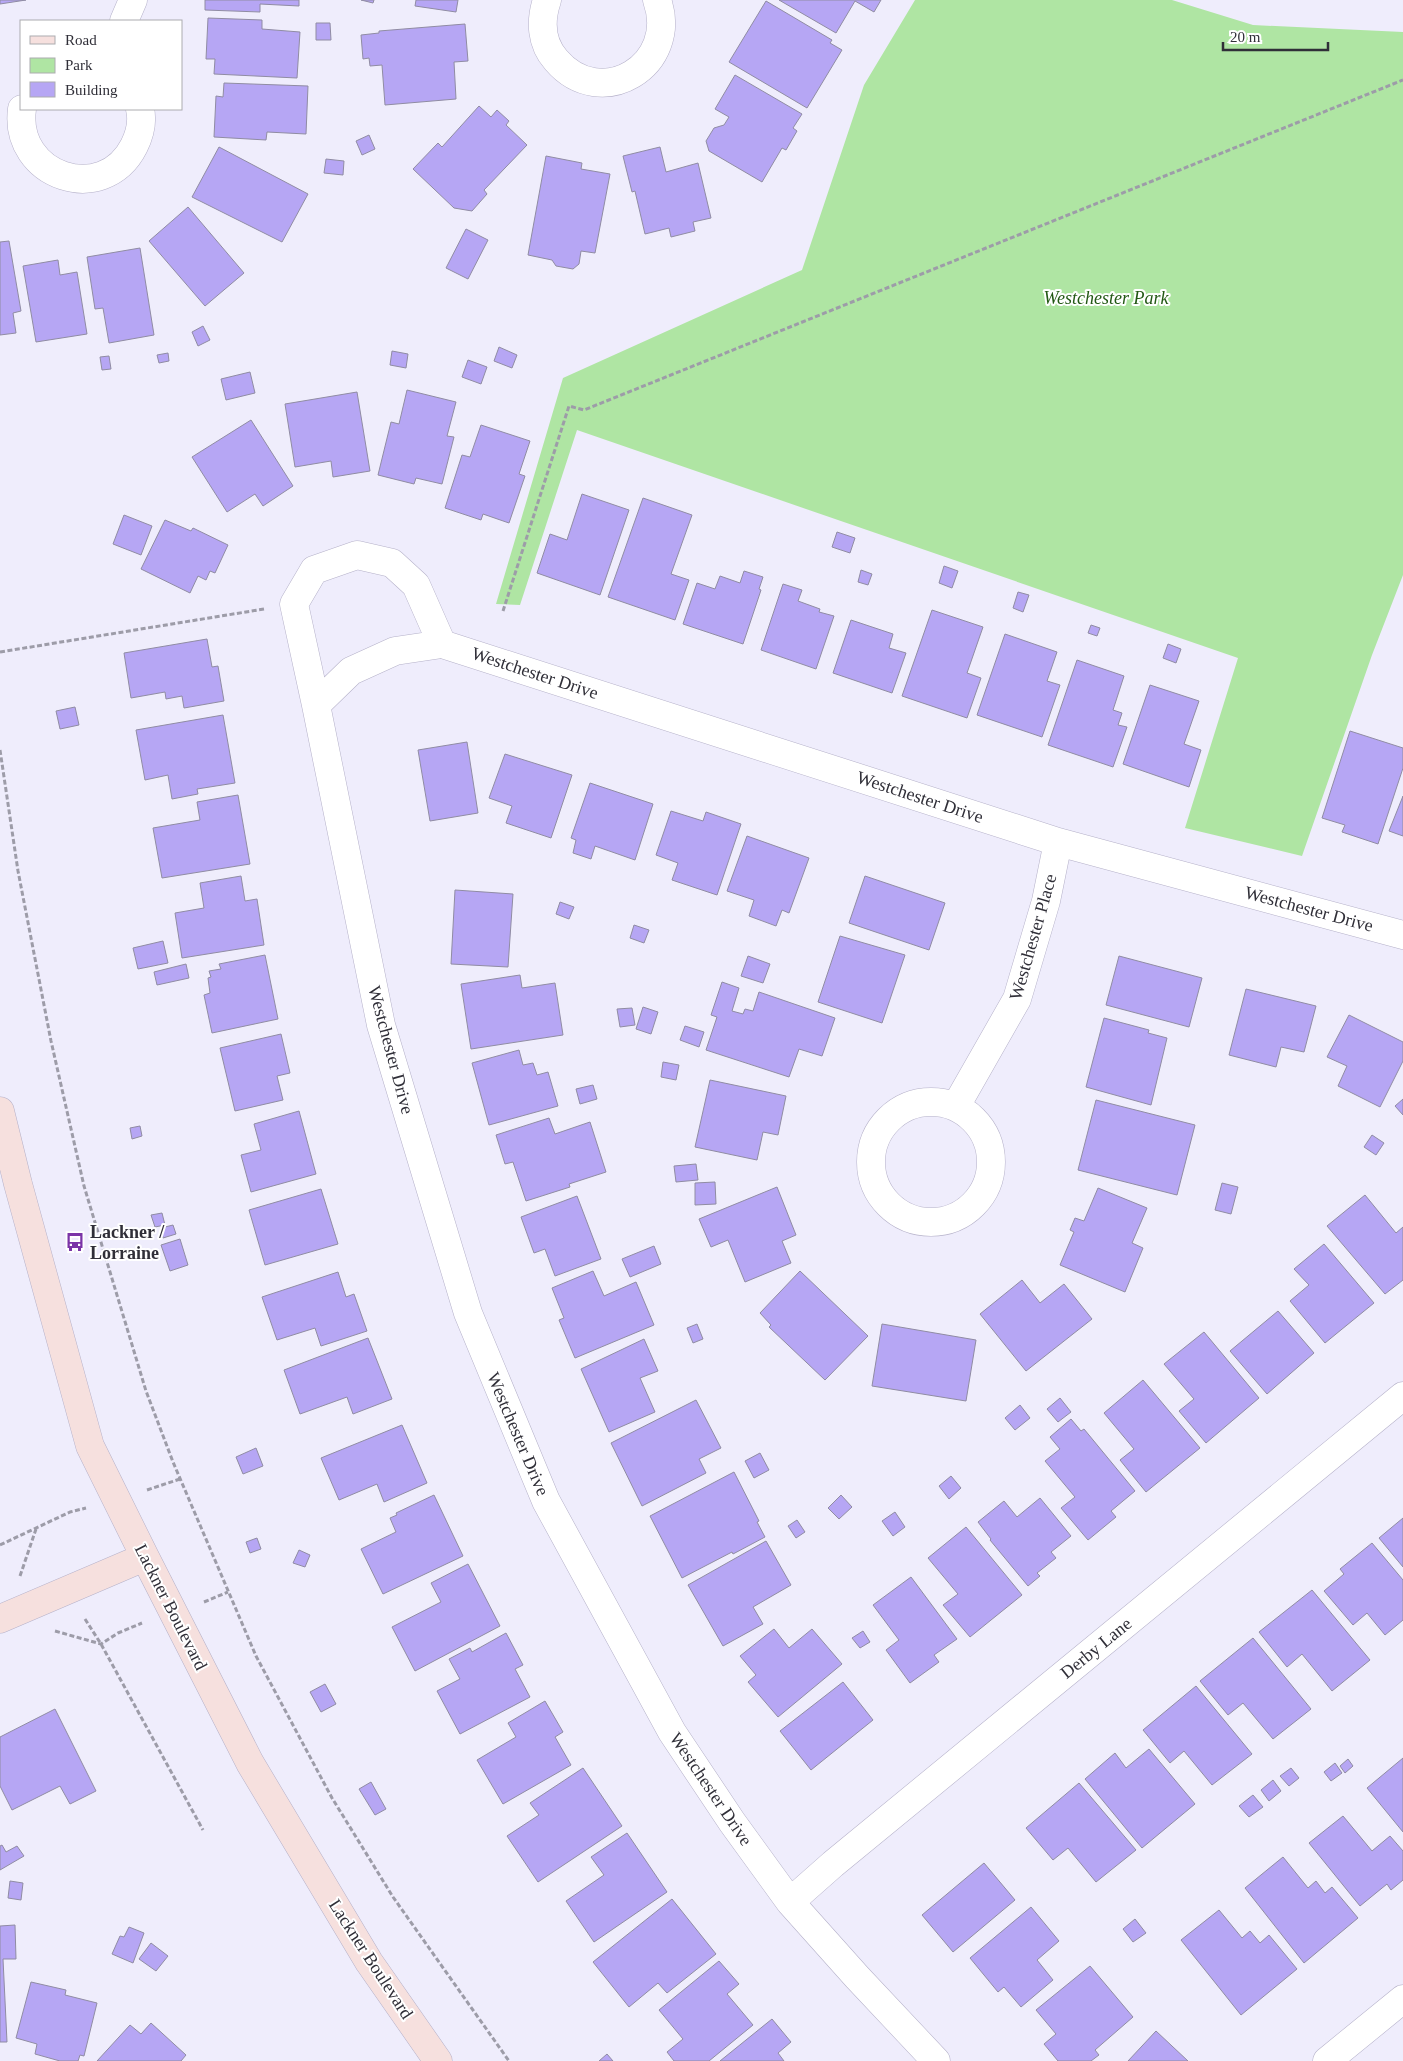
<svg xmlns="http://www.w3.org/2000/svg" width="1403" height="2061" font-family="Georgia,serif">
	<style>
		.green { fill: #afe5a3 }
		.building { fill: #b6a6f4; stroke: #908ca3 }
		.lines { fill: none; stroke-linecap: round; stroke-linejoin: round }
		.street-casing { stroke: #b5b1c9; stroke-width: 29 }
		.secondary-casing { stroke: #b5b1c9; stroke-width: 29 }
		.path { stroke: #9d9ca8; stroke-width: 3; stroke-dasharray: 5 2.5; stroke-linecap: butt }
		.street { stroke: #fff; stroke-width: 28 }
		.secondary { stroke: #f6e0de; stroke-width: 28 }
		.labels { text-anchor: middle; stroke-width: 4; stroke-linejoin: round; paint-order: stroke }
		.park-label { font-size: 18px; font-style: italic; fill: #225814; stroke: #fff }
		.street-label { font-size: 18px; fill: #302f38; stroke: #fff }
		.poi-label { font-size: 18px; font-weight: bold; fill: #302f38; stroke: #fff; text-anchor: start }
	</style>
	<rect width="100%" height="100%" fill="#efedfc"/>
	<path class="green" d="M915 0H1172L1253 25 1403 32V575L1372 655 1302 856 1185 828 1238 658 577 430 520 605 496 604 563 378 802 270 864 85Z"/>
	<path class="building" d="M0 0H26L0 4Z
		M205 0H299V6L260 4V12L205 10Z
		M361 0H374L373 3Z
		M416 0H458L456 12 415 6Z
		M779 0H881L874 12 855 1 836 33Z
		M766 1 832 40 830 43 842 50 807 108 729 62Z
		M208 18 262 20V29L300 32 297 78 214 74 215 59H206Z
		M316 23H330L331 40H316Z
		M465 24 468 61 454 62 456 99 385 105 382 65 370 66 369 58 363 59 361 35 379 33V31Z
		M735 75 802 114 793 128 797 131 786 150 782 148 762 182 709 151 706 141 714 128 724 125 729 117 715 109Z
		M224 83 308 86 306 134 267 132 266 140 214 137 216 96 223 97Z
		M479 106 491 117 497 110 509 121 506 125 527 145 484 190 487 194 472 211 454 208 413 169 438 143 442 147Z
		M369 135 375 149 362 155 356 141Z
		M219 147 308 194 282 242 192 197Z
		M660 147 666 172 698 163 711 218 693 222 695 231 671 237 669 228 645 234 635 191 632 192 623 156Z
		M546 156 582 163 581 169 610 174 595 253 581 251 579 264 573 269 556 266 552 260 528 255Z
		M326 159 344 161 343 175 324 173Z
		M188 207 244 273 205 306 149 241Z
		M466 229 488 240 468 279 446 268Z
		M9 241 21 311 13 313 16 333 0 335V242Z
		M140 248 154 335 109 343 103 308 95 309 87 257Z
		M58 260 60 275 77 272 87 334 36 342 23 266Z
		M203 326 210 340 198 346 192 332Z
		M499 347 517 355 512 368 494 361Z
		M392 351 408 354 406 368 390 365Z
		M168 353 169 361 159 363 157 355Z
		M109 356 111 369 102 370 100 357Z
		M468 360 487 367 481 384 462 377Z
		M250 372 255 393 226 400 221 379Z
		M407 390 456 402 447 436 454 437 442 484 416 478 414 484 378 475 391 422 399 424Z
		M357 392 370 471 333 477 331 461 295 467 285 404Z
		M251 420 293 486 263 506 255 494 227 512 192 457Z
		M481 425 530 441 519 474 525 476 509 523 483 514 481 520 445 508 462 455 470 457Z
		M582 494 629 510 600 595 537 573 550 534 567 540Z
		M643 498 692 515 671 574 689 580 675 620 608 597Z
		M124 515 152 526 141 555 113 544Z
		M165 520 191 531 193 528 228 545 215 573 210 571 206 580 198 576 190 593 141 569Z
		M837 532 855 538 850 553 832 547Z
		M944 566 958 571 952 588 939 583Z
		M861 570 872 574 868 585 858 582Z
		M744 571 763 577 759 589 761 590 743 644 683 624 697 583 715 589 720 576 740 583Z
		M783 584 802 590 798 601 820 609 819 612 834 616 816 669 761 650Z
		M1018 592 1029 595 1023 612 1013 608Z
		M932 610 983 627 967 673 981 678 967 718 902 696Z
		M851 620 893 634 889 648 906 653 892 693 833 673Z
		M1091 625 1100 628 1097 636 1088 633Z
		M1005 634 1057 652 1047 681 1060 685 1042 737 977 715Z
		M207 639 212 667 218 666 224 701 184 708 182 696 166 699 165 692 131 698 124 653Z
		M1168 644 1181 649 1176 663 1163 658Z
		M1077 660 1124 676 1113 710 1122 713 1118 725 1127 727 1113 767 1048 745Z
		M1150 685 1199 701 1184 744 1201 750 1189 787 1123 764Z
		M75 707 79 725 60 729 56 711Z
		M223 715 235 783 197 789 198 794 172 799 168 775 145 780 136 730Z
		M1350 731 1403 748V768L1378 844 1342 832 1345 825 1322 818Z
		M467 742 478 813 430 821 418 750Z
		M505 754 572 775 551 838 506 823 512 806 489 798Z
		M590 783 653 804 635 860 595 846 591 859 573 853 576 840 571 838Z
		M238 795 250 864 162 878 153 828 200 820 197 802Z
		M1403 796V836L1389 831Z
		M671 811 703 821 706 812 741 824 717 895 672 880 678 863 656 855Z
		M747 836 809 858 789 913 782 910 776 926 749 916 754 900 727 891Z
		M241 876 245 901 257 899 264 945 182 958 175 913 204 908 200 883Z
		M865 876 945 903 929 950 849 923Z
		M455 890 513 894 508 967 451 964Z
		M560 902 574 907 569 919 556 914Z
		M634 925 649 930 644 943 630 938Z
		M840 936 905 955 882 1023 818 1002Z
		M163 941 168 963 138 969 133 948Z
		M265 955 278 1019 212 1033 204 995 210 993 208 978 211 977 209 971 221 969 219 964Z
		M748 956 770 964 763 983 741 976Z
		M1119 956 1202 978 1189 1027 1106 1005Z
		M186 964 189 978 157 985 154 972Z
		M520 975 522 988 555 983 563 1035 471 1049 461 984Z
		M722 982 739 988 732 1011 743 1014 745 1009 753 1011 759 992 835 1018 822 1056 799 1049 789 1077 706 1050 717 1017 711 1015Z
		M1246 989 1316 1006 1304 1052 1281 1047 1276 1067 1229 1055Z
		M643 1007 658 1012 651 1034 636 1029Z
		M632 1008 635 1025 620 1027 617 1009Z
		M1349 1015 1403 1042V1061L1380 1107 1338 1086 1347 1066 1327 1057Z
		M1104 1018 1149 1030 1148 1033 1167 1038 1151 1105 1086 1087Z
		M685 1026 704 1032 699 1047 680 1040Z
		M281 1034 290 1073 277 1076 283 1100 235 1111 220 1048Z
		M519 1050 523 1065 533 1063 537 1075 548 1072 558 1106 489 1125 472 1063Z
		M663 1062 679 1065 676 1080 661 1077Z
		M710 1080 786 1096 778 1135 763 1132 757 1160 695 1147Z
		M593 1085 597 1099 580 1104 576 1089Z
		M1403 1099V1115L1395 1106Z
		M1096 1100 1195 1125 1177 1195 1078 1170Z
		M299 1111 316 1174 251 1192 241 1155 261 1150 254 1124Z
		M549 1118 555 1134 590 1122 606 1172 569 1184 570 1187 526 1201 513 1162 505 1164 496 1135Z
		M140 1126 142 1136 132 1139 130 1128Z
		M1372 1135 1384 1143 1376 1155 1364 1147Z
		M696 1164 698 1180 676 1182 674 1166Z
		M715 1182 716 1204 695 1205V1183Z
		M1222 1183 1238 1187 1231 1214 1215 1210Z
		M777 1187 796 1235 782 1241 791 1263 745 1282 728 1240 711 1247 699 1219Z
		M1098 1188 1147 1208 1132 1243 1143 1248 1125 1292 1060 1265 1074 1232 1070 1230 1075 1218 1084 1221Z
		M321 1189 338 1244 265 1265 249 1210Z
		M1365 1195 1396 1233 1403 1227V1280L1385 1294 1327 1226Z
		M577 1196 601 1259 555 1276 545 1249 534 1253 521 1217Z
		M162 1213 165 1225 155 1227 151 1215Z
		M173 1225 176 1234 163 1238 161 1228Z
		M180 1239 188 1265 170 1271 161 1245Z
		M1324 1244 1374 1303 1325 1343 1290 1301 1309 1285 1294 1269Z
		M654 1246 661 1264 630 1277 622 1259Z
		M593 1271 604 1296 636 1282 654 1325 575 1358 559 1320 564 1318 552 1288Z
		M800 1271 868 1336 825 1380 769 1327 771 1325 760 1313Z
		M338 1272 346 1297 354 1294 367 1331 321 1346 315 1328 277 1340 262 1297Z
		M1022 1280 1040 1303 1064 1284 1092 1319 1026 1371 980 1314Z
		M1278 1311 1314 1353 1267 1394 1230 1351Z
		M697 1324 703 1339 693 1343 687 1328Z
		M882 1324 976 1340 966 1401 872 1386Z
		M1204 1332 1259 1398 1206 1443 1179 1411 1194 1399 1164 1364Z
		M368 1338 392 1399 353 1414 347 1397 300 1414 284 1370Z
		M644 1339 658 1371 640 1378 655 1412 609 1432 581 1369Z
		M1143 1380 1200 1448 1146 1492 1120 1460 1134 1449 1104 1413Z
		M1060 1398 1071 1412 1058 1422 1047 1409Z
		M696 1400 721 1448 699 1459 706 1473 642 1506 611 1443Z
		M1020 1405 1030 1418 1015 1430 1005 1418Z
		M1071 1419 1081 1431 1084 1429 1135 1491 1111 1511 1116 1517 1088 1540 1061 1508 1075 1497 1045 1461 1060 1449 1050 1437Z
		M402 1425 427 1483 384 1502 377 1484 339 1500 321 1458Z
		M256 1448 263 1466 243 1474 236 1457Z
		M760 1453 769 1470 754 1478 745 1461Z
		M734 1472 759 1521 757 1522 765 1537 733 1554 732 1552 682 1578 650 1516Z
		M951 1476 961 1488 949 1499 939 1486Z
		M434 1495 463 1556 383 1594 361 1549 396 1532 390 1518 397 1515 396 1513Z
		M841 1495 852 1507 839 1519 828 1508Z
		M1040 1498 1071 1536 1051 1552 1056 1558 1037 1573 1040 1576 1028 1586 990 1540 991 1539 978 1522 1004 1501 1017 1517Z
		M895 1512 905 1527 893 1536 882 1521Z
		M1403 1518V1567L1379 1538Z
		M797 1520 805 1532 796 1538 788 1526Z
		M966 1527 1022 1595 970 1637 943 1605 958 1594 928 1558Z
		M257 1538 261 1549 250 1553 246 1542Z
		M766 1541 791 1585 753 1607 763 1624 723 1646 688 1585Z
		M1372 1543 1403 1580V1620L1385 1635 1367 1613 1353 1625 1324 1591 1344 1574 1340 1569Z
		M299 1550 310 1555 305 1567 293 1563Z
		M468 1564 500 1626 415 1671 392 1627 441 1602 431 1583Z
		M911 1577 957 1639 934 1655 939 1662 910 1683 886 1650 899 1640 873 1605Z
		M1312 1590 1370 1660 1332 1691 1302 1654 1287 1667 1259 1632Z
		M774 1629 789 1648 812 1629 842 1664 778 1717 748 1682 756 1675 740 1656Z
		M863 1631 870 1642 860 1648 852 1638Z
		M506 1633 523 1665 515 1669 530 1697 460 1734 437 1691 460 1679 449 1659 470 1648 472 1652Z
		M1253 1638 1311 1709 1273 1739 1243 1703 1228 1715 1200 1681Z
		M843 1682 873 1720 811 1770 780 1731Z
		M325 1684 336 1704 321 1712 310 1692Z
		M1196 1686 1252 1754 1212 1785 1184 1751 1170 1763 1143 1730Z
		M545 1701 563 1732 555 1737 571 1765 503 1804 477 1760 516 1737 508 1723Z
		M55 1709 96 1791 70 1804 60 1786 12 1810 0 1786V1737Z
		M1149 1749 1195 1804 1142 1848 1085 1779 1115 1753 1126 1768Z
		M1403 1758V1832L1367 1788Z
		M1348 1759 1353 1766 1345 1773 1340 1766Z
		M1335 1763 1342 1773 1331 1781 1324 1772Z
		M583 1768 622 1826 538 1882 507 1836 539 1815 530 1803Z
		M1291 1768 1299 1778 1289 1786 1280 1776Z
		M1273 1780 1281 1791 1269 1801 1261 1790Z
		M371 1782 386 1809 375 1815 359 1789Z
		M1079 1783 1136 1850 1096 1882 1068 1848 1053 1860 1026 1828Z
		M1253 1795 1263 1807 1249 1817 1239 1806Z
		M1343 1816 1372 1851 1390 1836 1403 1851V1880L1391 1890 1387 1884 1360 1906 1309 1843Z
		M627 1833 667 1892 594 1942 566 1901 604 1875 591 1857Z
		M2 1845 6 1852 17 1846 24 1856 0 1870V1846Z
		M1283 1857 1308 1888 1316 1881 1325 1893 1332 1887 1358 1918 1304 1963 1245 1888Z
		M984 1863 1015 1900 953 1952 922 1915Z
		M10 1881 23 1883 21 1900 8 1898Z
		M672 1899 716 1954 667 1993 658 1983 629 2007 593 1962Z
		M1031 1907 1059 1941 1037 1960 1053 1980 1021 2007 1004 1987 998 1992 970 1958Z
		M1219 1910 1242 1938 1250 1931 1260 1943 1269 1935 1297 1969 1241 2015 1181 1940Z
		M1135 1919 1146 1933 1133 1942 1123 1929Z
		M15 1925 16 1959H3L7 2042H0V1926Z
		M129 1927 144 1933 133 1963 112 1954 120 1936 124 1937Z
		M151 1943 168 1956 156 1971 139 1959Z
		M719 1961 739 1984 727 1994 753 2025 709 2061H674L667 2052 683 2039 659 2010Z
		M1090 1966 1133 2017 1095 2050 1099 2055 1091 2061H1058L1044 2044 1056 2034 1036 2010Z
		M31 1982 66 1990 65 1995 97 2003 84 2056 80 2055 78 2061H60L35 2054 37 2044 16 2038Z
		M772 2019 791 2042 778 2053 784 2061H720Z
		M151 2023 186 2055 181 2061H97L130 2025 141 2034Z
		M1156 2031 1188 2061H1128Z
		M607 2054 613 2061H599Z"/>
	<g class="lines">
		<g class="street-casing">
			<path id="street" d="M547 0C540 21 541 43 556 60 601 113 680 65 657 0
				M124 21 133 0
				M22 109C13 176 103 207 134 146 140 134 143 122 140 109
				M316 705 351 671 395 651 442 644
				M871 1162a60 60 0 1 1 120 0a60 60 0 1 1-120 0Z
				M956 1106 1017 999 1046 901 1058 842
				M790 1902 833 1864 1403 1396
				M936 2061 857 1977 790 1902 732 1822 672 1732 546 1501 468 1313 381 1025 316 705 294 604 314 570 357 555 392 563 416 585 442 644 1058 842 1403 935
				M1327 2061 1403 1999"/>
		</g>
		<g class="secondary-casing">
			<path id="secondary" d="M0 1111 18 1184 90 1446 145 1557 250 1763 369 1962 438 2061
				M0 1619 145 1557"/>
		</g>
		<path class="path" d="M503 611 569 406 584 410 1403 80
			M0 652 264 609
			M0 750 18 871 51 1041 84 1186 146 1391 173 1462 256 1656 332 1798 393 1897 509 2061
			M147 1490 180 1479
			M0 1545 70 1512 86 1508
			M20 1576 36 1529
			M204 1602 228 1592
			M85 1619 101 1644 203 1830
			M55 1631 101 1644 118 1633 142 1623"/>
		<use href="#street" class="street"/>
		<use href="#secondary" class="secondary"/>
	</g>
	<defs>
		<g id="bus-bare" transform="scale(1.5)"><path d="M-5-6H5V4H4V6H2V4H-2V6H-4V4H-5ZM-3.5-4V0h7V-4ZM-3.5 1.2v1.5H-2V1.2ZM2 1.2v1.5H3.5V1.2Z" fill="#7b34a7" stroke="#fff" stroke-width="2.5" paint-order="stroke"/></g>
	</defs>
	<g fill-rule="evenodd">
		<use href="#bus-bare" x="75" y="1242"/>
	</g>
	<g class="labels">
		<g class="park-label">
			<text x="1106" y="304">Westchester Park</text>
		</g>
		<g class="street-label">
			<text transform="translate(535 673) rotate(18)" y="6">Westchester Drive</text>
			<text transform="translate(920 797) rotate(18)" y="6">Westchester Drive</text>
			<text transform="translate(1309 909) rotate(15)" y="6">Westchester Drive</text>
			<text transform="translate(1033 937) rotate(-74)" y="6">Westchester Place</text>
			<text transform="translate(391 1050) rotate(75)" y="6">Westchester Drive</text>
			<text transform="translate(518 1434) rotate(67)" y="6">Westchester Drive</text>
			<text transform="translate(171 1607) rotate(63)" y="6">Lackner Boulevard</text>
			<text transform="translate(1096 1648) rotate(-39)" y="6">Derby Lane</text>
			<text transform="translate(711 1789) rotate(56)" y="6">Westchester Drive</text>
			<text transform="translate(371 1959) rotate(57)" y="6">Lackner Boulevard</text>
		</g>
		<g class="poi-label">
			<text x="90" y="1238">Lackner /<tspan x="90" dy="21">Lorraine</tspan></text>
		</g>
	</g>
	<rect x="20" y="20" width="162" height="90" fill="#ffffff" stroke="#acacaf"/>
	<rect x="30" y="36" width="25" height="8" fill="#f6e0de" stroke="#acacaf"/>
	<text x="65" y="45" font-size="15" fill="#302f38">Road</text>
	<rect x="30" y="58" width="25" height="15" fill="#afe5a3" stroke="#acacaf"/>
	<text x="65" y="70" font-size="15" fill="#302f38">Park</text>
	<rect x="30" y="82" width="25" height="15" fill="#b6a6f4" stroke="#acacaf"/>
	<text x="65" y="95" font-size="15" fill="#302f38">Building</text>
	<path d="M1223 42v8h105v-8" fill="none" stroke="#302f38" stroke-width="2.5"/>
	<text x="1230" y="42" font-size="15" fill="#302f38" stroke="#ffffff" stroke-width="4" paint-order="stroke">20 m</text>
</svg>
